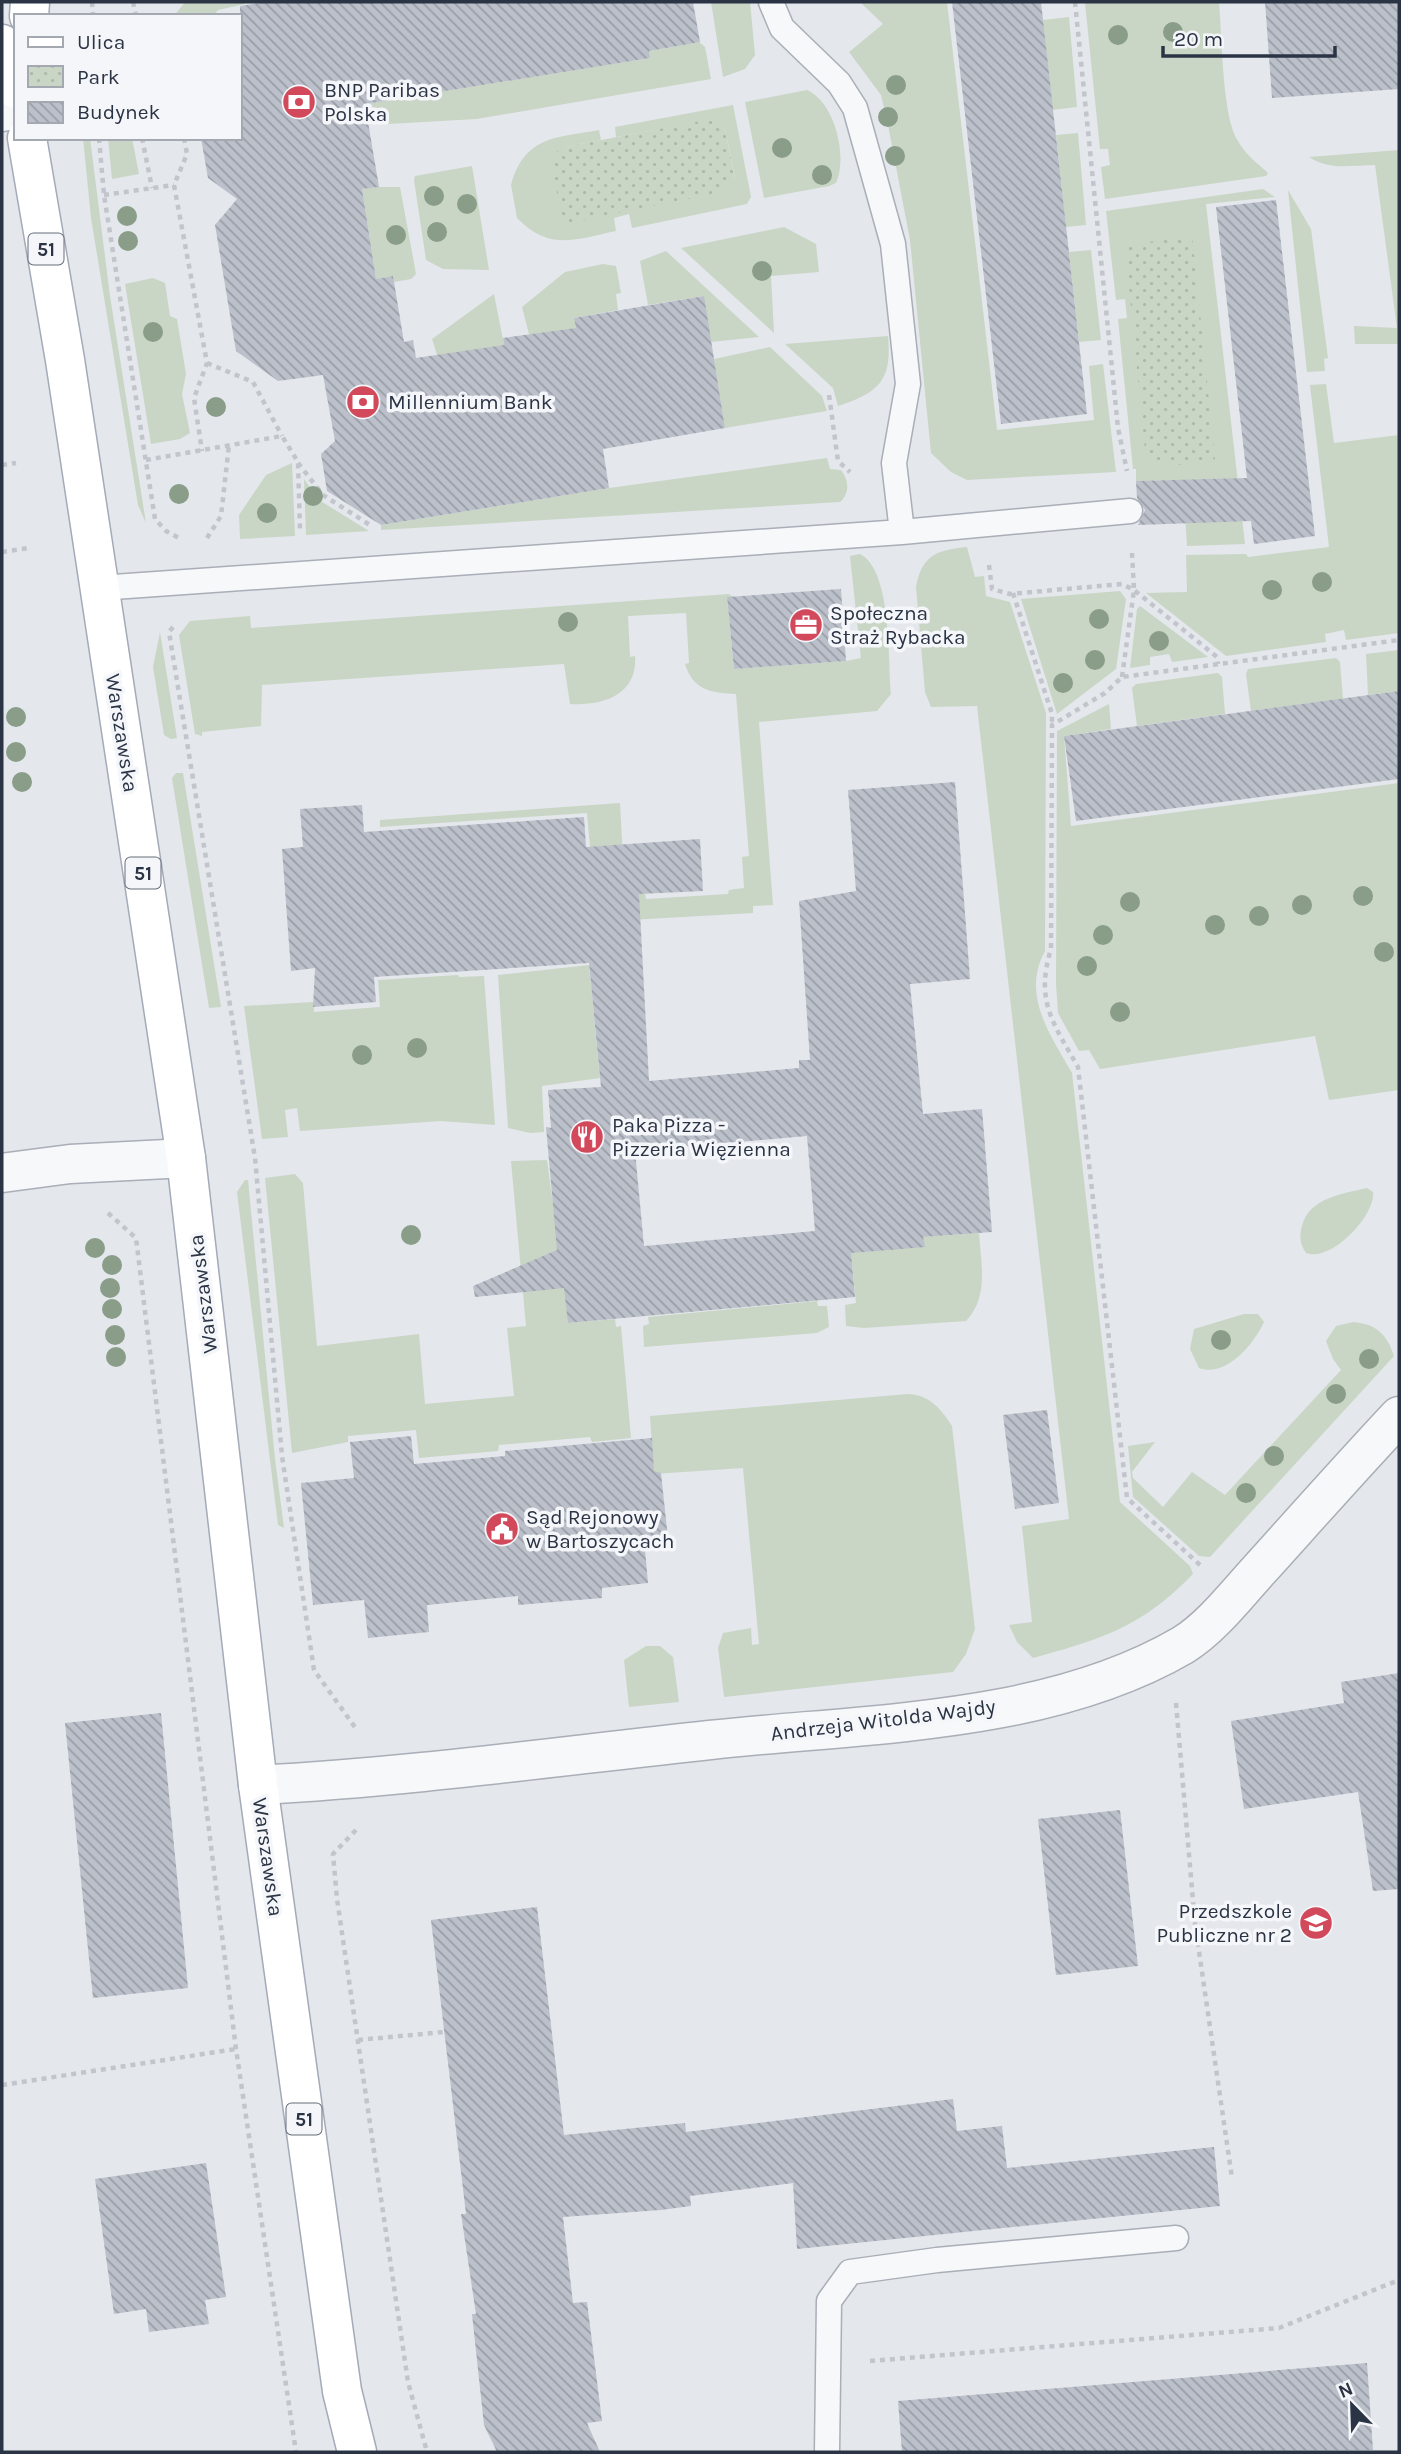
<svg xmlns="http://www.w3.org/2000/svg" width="1401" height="2454" font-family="Karla,sans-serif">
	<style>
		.grass { fill: #c9d6c5 }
		.park { fill: url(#park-dots) }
		.building { fill: url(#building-back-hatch); fill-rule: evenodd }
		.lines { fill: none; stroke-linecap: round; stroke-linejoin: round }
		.service-casing { stroke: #a9aeb7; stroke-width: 27 }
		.minor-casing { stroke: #a9aeb7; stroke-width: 41 }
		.tertiary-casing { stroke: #a9aeb7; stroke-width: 41 }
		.primary-casing { stroke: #a3abb8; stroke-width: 41 }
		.path { stroke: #c2c5cb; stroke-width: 4.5; stroke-dasharray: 5 5; stroke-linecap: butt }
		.service { stroke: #f7f8fa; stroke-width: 24 }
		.minor { stroke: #f7f8fa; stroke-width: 38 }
		.tertiary { stroke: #f7f8fa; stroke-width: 38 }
		.primary { stroke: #fff; stroke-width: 38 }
		.tree { fill: #899d89 }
		.labels { text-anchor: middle; stroke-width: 7; stroke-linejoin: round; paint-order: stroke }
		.shield { fill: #f4f6f9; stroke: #676e7b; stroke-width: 2 }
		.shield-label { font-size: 19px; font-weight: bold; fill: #2b3445 }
		.poi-label { font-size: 21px; fill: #2b3445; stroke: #f4f6f9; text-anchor: start }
		.street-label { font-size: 21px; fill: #2b3445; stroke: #f4f6f9 }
	</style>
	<defs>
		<pattern id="park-dots" width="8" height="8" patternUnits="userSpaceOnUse" patternTransform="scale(1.75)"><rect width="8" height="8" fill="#c9d6c5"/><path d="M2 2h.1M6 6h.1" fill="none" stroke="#adb8ab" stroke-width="1.8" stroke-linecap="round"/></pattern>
		<pattern id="building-back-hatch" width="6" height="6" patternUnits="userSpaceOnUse" patternTransform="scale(1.75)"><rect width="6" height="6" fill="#bbc0ca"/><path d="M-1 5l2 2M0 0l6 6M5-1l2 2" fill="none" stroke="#989da6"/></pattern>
	</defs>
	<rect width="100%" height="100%" fill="#e4e7ec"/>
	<path class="grass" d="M185 2H245V4L218 10 213 16H174Z
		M711 2H750L755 55 745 69 723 77Z
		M860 2H947L997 430 1094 420 1089 366 1103 364 1116 472 967 480 951 472 931 453 910 240 888 125 881 95 849 52 883 24Z
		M1094 2H1219C1222 34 1222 117 1238 141 1245 154 1257 163 1268 173L1266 176 1105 199 1101 167 1110 165 1108 149H1100L1085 3Z
		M1069 17 1077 107 1052 110 1043 20Z
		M699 42 705 47 711 79 477 119 388 124 371 109 373 106 370 103 650 58 649 51Z
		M807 90C835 102 848 157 836 183L829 186 764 198 745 102Z
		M733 105 751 197 747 204 632 228 629 214 614 218 616 231C576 239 550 252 517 218L511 185C525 135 557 138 599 130L601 140 565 147 723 192 735 178 725 129 711 120 616 137 615 127Z
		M1078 133 1086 225 1066 227 1056 135Z
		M83 138H90L110 296 146 523 138 505 91 218Z
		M108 138H132L139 174 112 179Z
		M1399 150V344H1355L1354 326 1397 328 1375 165C1351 165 1331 171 1309 157Z
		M472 166 489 270 443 269 426 260 414 180 415 176Z
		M379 187H400L416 274 411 279 394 282 393 276 376 279 362 189Z
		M1263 189 1275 197 1206 204 1245 544 1187 546 1183 480 1136 481V469H1133L1118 319 1127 318 1125 299 1116 300 1106 211Z
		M1288 190 1311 229 1328 358 1324 359 1325 371 1307 372Z
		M784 227 816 244 819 272 771 276 774 333 681 248Z
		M1091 250 1101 340 1079 342 1069 252Z
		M666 251 759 337 711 342 703 296 648 305 640 261Z
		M603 264 616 266 621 293 616 294 618 310 574 318 579 343 529 334 522 307 565 272Z
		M153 278 165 283 170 316 177 319 186 374 182 394 190 433 180 439 151 444 125 284Z
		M494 294 506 355H437L432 339Z
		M888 336C892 380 880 392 838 406L833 388 785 344Z
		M770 347 822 396 827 411 725 428 714 359Z
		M1326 384 1334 443 1399 435V633L1346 640 1344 630 1325 634 1326 642 1226 656 1146 593 1187 592 1186 555 1246 554 1248 557 1329 547 1310 385Z
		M827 458 830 469 841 470C849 480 850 493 840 502L381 530V525L609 488Z
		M292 463 295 536 240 539 239 515 266 475Z
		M304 479 319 500 369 531 306 535Z
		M967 547 975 577 984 576 986 596 1010 602 1046 713 1045 951C1021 995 1050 1034 1072 1073L1120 1502 1190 1566 1193 1574C1142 1627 1102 1639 1033 1658L1017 1642 1009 1625 1032 1622 1022 1526 1069 1519 977 706 931 707 925 692 916 587C922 554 938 550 967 547Z
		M860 554C892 570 888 660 891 694L877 711 759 722 773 905 753 906V913L613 921 608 846 590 847 587 813 380 827V820L620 803 625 894H645L646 899 728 894 729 890 744 888 742 857 749 856 736 694C711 693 693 690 685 664L689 663 686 613 628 616 630 657 635 656C638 695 603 706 570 704L564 664 262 685 261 726 202 732V736L195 734 179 635 190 621 250 616 251 628 729 594 733 597 727 598 734 669 846 661 861 658 850 556Z
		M1120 591 1126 599 1116 669 1057 714 1021 599Z
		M1140 606 1208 657 1172 662 1169 654 1150 657V665L1130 668 1137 609Z
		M160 632 177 738 171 739 164 735 153 667Z
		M1399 650V691L1368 695 1366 654Z
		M1336 658 1340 662 1343 699 1251 711 1246 674 1248 669Z
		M1218 673 1222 677 1225 714 1137 726 1132 688 1136 684Z
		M1109 704 1111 729 1064 736 1071 826 1399 783V1090L1329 1100 1315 1036 1100 1069 1089 1050 1079 1051 1058 1013 1056 984 1057 731Z
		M176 773H183L221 1007 209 1008 172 778Z
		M589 965 600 1078 542 1086 544 1132 530 1133 508 1128 498 975Z
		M458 975 459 977 484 976 495 1125 441 1121 300 1131 297 1108 285 1110 288 1137 262 1139 244 1006 313 1002 314 1012 380 1007 378 980Z
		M547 1160 569 1323 615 1319 616 1327 621 1326 631 1438 592 1442 590 1437 499 1445 498 1451 419 1458 416 1430 348 1436V1442L292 1453 265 1178 295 1174 303 1183 317 1346 419 1334 425 1404 514 1396 507 1328 526 1326 511 1161Z
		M245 1180H248L275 1459 284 1528 278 1525 237 1192Z
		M1367 1188 1373 1192C1376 1215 1331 1263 1306 1253 1300 1244 1299 1237 1302 1226 1309 1198 1342 1194 1367 1188Z
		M979 1233C981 1264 989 1297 966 1321L864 1328 846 1326 845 1305 856 1303 849 1235 923 1237Z
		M817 1301 818 1306H827L829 1327 817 1333 644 1347 643 1326 649 1324 648 1317Z
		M1244 1314H1258L1264 1322C1254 1344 1226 1378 1199 1368L1190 1349 1194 1329Z
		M1353 1322C1376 1324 1387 1334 1394 1356L1210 1557 1199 1556 1133 1497 1128 1446 1155 1442 1132 1472 1133 1478 1163 1507 1192 1472 1225 1495 1341 1370 1333 1359 1326 1341 1336 1326Z
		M908 1394C930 1395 941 1409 952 1426L975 1629 966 1654 953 1672 724 1697 718 1648 723 1633 751 1628 752 1645 759 1644 743 1468 654 1474 650 1416Z
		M646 1646H660L673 1657 679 1702 629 1707 624 1660Z"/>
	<path class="park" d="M711 119 725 129 735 179 723 192 562 224 551 155 565 147Z
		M1192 235 1215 459C1192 466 1169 467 1146 460L1125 246Z"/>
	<path class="building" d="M266 2H693L700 42 649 51 650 58 365 104 379 187 362 189 376 279 393 276 404 342 413 340 416 358 504 345 503 338 576 328 574 318 704 296 725 428 603 449 609 488 381 525 327 491 321 454 335 441 323 375 278 381 236 351 215 225 237 199 208 178 201 138H240V6Z
		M952 2H1041L1087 414 1001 424Z
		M1265 2H1399V89L1272 98Z
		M1276 200 1315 536 1254 544 1251 521 1138 525 1145 510 1137 498 1136 481 1247 478 1216 207Z
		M841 589 846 661 734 669 727 597Z
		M1399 691V779L1076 821 1064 736Z
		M955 782 970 979 910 984 923 1114 982 1109 992 1232 923 1237 925 1247 851 1253 855 1297 568 1323 564 1288 475 1297 473 1286 557 1250 546 1127 551 1128 548 1090 601 1087 589 963 374 977 376 1002 313 1007 315 968 291 971 282 849 303 847 300 809 362 805 364 832 584 817 586 847 700 839 703 891 639 894 649 1081 799 1068V1060H810L799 901 856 891 848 790ZM807 1136 815 1231 644 1246 635 1151Z
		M1047 1410 1059 1503 1015 1509 1003 1415Z
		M411 1436 414 1464 505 1456V1451L652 1438 654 1471 661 1473 669 1548 645 1550 648 1583 602 1588V1598L518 1605V1596L427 1605 429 1632 368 1638 364 1600 313 1605 301 1483 354 1478 350 1442Z
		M1399 1673V1889L1373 1891 1358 1792 1244 1809 1231 1721 1344 1703 1341 1682Z
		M161 1713 188 1988 93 1998 65 1723Z
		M1120 1810 1138 1966 1056 1975 1038 1819Z
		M537 1907 564 2135 685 2123 686 2132 953 2099 957 2131 1002 2126 1007 2168 1214 2147 1220 2206 797 2249 793 2183 690 2196 691 2206 661 2210 563 2217 573 2303 587 2302 602 2421 587 2423 600 2452H497L484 2425 472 2314H476L461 2214H466L431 1920Z
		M206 2163 226 2297 205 2300 209 2324 149 2332 146 2309 114 2314 95 2179Z
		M1367 2363 1373 2450 902 2452 898 2401Z"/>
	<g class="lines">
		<g class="service-casing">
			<path id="service" d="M771 2 782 28 839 83 855 108 893 244 908 384 894 463 902 532
				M99 588 902 532 1130 511
				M827 2452 829 2301 850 2272 937 2260 1176 2238"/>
		</g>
		<g class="minor-casing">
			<path id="minor" d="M2 112 16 110
				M2 1173 70 1164 186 1158"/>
		</g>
		<g class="tertiary-casing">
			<path id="tertiary" d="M258 1785C410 1777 560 1756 710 1740 864 1723 1046 1725 1183 1645 1212 1627 1237 1594 1259 1570 1306 1518 1352 1466 1399 1416"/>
		</g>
		<g class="primary-casing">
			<path id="primary" d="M29 16 30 2
				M2 44 16 89
				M27 138 65 360 186 1158 258 1785 342 2391 357 2452"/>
		</g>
		<path class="path" d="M92 2 93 16
			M133 2 136 16
			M1075 2 1118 428 1127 471
			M99 138 104 195 155 519 166 531 179 538
			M142 138 152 188
			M184 138 187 154 174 185 207 363 194 398 202 451
			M104 195 174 185
			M207 363 253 382 282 436
			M829 395 838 461 850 472
			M146 460 282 436 298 462 300 530
			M298 463 323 495 370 525
			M2 465 16 463
			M207 538 221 516 229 445
			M2 552 29 548
			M989 565 992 589 1010 594 1122 584 1134 590 1217 657 1218 664
			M1013 593 1052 714V725
			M173 627 169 632 255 1158 282 1456 314 1670 357 1730
			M1122 677 1134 590 1132 553
			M108 1213 136 1238 236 2049 296 2452
			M1200 1565 1127 1498 1078 1067C1053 1023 1035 1001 1051 949L1052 725 1105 693 1122 677 1399 640
			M1176 1703 1195 1924 1232 2178
			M356 1830 333 1854 337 1899 408 2382 427 2452
			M358 2040 444 2032
			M2 2085 236 2049
			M870 2361 1279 2328 1399 2280"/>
		<use href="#service" class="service"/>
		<use href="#minor" class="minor"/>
		<use href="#tertiary" class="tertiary"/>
		<use href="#primary" class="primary"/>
	</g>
	<g class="tree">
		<circle cx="1173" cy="32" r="10"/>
		<circle cx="1118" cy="35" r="10"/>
		<circle cx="896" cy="85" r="10"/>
		<circle cx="888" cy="117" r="10"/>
		<circle cx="782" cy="148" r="10"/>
		<circle cx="895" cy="156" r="10"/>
		<circle cx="822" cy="175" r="10"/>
		<circle cx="434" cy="196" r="10"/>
		<circle cx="467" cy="204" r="10"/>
		<circle cx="127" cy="216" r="10"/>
		<circle cx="437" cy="232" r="10"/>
		<circle cx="396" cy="235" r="10"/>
		<circle cx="128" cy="241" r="10"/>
		<circle cx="762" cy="271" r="10"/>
		<circle cx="153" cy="332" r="10"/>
		<circle cx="216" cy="407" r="10"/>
		<circle cx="179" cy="494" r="10"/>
		<circle cx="313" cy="496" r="10"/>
		<circle cx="267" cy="513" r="10"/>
		<circle cx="1322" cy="582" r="10"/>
		<circle cx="1272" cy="590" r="10"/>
		<circle cx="1099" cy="619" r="10"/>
		<circle cx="568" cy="622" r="10"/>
		<circle cx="1159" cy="641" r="10"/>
		<circle cx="1095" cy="660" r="10"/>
		<circle cx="1063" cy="683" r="10"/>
		<circle cx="16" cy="717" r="10"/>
		<circle cx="16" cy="752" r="10"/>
		<circle cx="22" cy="782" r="10"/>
		<circle cx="1363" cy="896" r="10"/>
		<circle cx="1130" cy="902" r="10"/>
		<circle cx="1302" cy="905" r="10"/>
		<circle cx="1259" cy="916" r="10"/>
		<circle cx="1215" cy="925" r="10"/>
		<circle cx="1103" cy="935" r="10"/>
		<circle cx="1384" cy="952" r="10"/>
		<circle cx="1087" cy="966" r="10"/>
		<circle cx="1120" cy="1012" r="10"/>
		<circle cx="417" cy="1048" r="10"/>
		<circle cx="362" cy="1055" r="10"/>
		<circle cx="411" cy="1235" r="10"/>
		<circle cx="95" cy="1248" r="10"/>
		<circle cx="112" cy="1265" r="10"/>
		<circle cx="110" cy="1288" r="10"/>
		<circle cx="112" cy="1309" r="10"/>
		<circle cx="115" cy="1335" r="10"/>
		<circle cx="1221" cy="1340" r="10"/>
		<circle cx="116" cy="1357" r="10"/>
		<circle cx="1369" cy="1359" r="10"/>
		<circle cx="1336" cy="1394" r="10"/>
		<circle cx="1274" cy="1456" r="10"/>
		<circle cx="1246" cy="1493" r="10"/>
	</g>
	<defs>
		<g id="bank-disc" transform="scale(1.75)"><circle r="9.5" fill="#d1495b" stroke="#f4f6f9"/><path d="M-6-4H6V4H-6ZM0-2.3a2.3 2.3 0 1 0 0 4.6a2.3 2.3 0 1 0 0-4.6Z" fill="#fff"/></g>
		<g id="office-disc" transform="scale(1.75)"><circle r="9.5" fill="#d1495b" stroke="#f4f6f9"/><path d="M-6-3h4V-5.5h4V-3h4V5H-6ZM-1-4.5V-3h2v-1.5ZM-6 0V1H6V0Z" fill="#fff"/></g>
		<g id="restaurant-disc" transform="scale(1.75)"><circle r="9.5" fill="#d1495b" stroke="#f4f6f9"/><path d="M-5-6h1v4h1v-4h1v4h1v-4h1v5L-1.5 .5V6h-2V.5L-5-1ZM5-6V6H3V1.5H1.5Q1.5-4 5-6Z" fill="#fff"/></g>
		<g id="civic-disc" transform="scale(1.75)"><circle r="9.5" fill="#d1495b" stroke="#f4f6f9"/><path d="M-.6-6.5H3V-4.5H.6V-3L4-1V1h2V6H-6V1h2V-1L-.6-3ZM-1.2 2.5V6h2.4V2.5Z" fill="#fff"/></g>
		<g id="school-disc" transform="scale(1.75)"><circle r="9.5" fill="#d1495b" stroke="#f4f6f9"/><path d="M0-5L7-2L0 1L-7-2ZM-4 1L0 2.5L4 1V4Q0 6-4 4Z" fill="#fff"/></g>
	</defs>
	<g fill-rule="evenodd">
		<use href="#bank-disc" x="299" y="102"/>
		<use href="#bank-disc" x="363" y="402"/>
		<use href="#office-disc" x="806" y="625"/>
		<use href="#restaurant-disc" x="587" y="1137"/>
		<use href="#civic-disc" x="502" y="1529"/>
		<use href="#school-disc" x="1316" y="1923"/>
	</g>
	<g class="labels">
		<g class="shield">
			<rect x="28.5" y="233.5" width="35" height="31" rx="5"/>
			<rect x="125.5" y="857.5" width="35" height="31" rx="5"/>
			<rect x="286.5" y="2103.5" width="35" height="31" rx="5"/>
		</g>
		<g class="shield-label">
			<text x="46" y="256">51</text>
			<text x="143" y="880">51</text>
			<text x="304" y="2126">51</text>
		</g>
		<g class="poi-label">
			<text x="324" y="97">BNP Paribas<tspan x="324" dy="24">Polska</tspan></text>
			<text x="388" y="409">Millennium Bank</text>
			<text x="830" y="620">Społeczna<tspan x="830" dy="24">Straż Rybacka</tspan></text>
			<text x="612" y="1132">Paka Pizza -<tspan x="612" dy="24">Pizzeria Więzienna</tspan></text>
			<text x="526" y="1524">Sąd Rejonowy<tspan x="526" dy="24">w Bartoszycach</tspan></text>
			<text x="1292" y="1918" text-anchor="end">Przedszkole<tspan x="1292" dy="24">Publiczne nr 2</tspan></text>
		</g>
		<g class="street-label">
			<text transform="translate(122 733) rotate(81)" y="7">Warszawska</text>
			<text transform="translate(203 1294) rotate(-97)" y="7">Warszawska</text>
			<text transform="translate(883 1720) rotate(-7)" y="7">Andrzeja Witolda Wajdy</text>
			<text transform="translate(268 1857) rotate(82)" y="7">Warszawska</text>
		</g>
	</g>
	<rect width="1401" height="2454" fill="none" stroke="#2b3445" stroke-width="7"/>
	<rect x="14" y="14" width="228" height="126" fill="#f4f6f9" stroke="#a4a8b1" stroke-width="2"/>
	<rect x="28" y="37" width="35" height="10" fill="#ffffff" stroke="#a4a8b1" stroke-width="2"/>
	<text x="77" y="49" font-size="21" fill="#2b3445">Ulica</text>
	<rect x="28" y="66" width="35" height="21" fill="url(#park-dots)" stroke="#a4a8b1" stroke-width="2"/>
	<text x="77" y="84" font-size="21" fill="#2b3445">Park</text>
	<rect x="28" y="102" width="35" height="21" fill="url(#building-back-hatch)" stroke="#a4a8b1" stroke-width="2"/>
	<text x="77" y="119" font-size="21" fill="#2b3445">Budynek</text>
	<g transform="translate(1352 2405) rotate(337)" stroke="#f4f6f9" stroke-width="5" paint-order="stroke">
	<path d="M0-5L12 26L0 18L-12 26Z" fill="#2b3445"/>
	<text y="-10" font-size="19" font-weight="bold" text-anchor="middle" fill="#2b3445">N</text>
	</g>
	<path d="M1163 46v10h172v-10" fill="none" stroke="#2b3445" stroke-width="3.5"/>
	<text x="1174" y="46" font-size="21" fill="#2b3445" stroke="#f4f6f9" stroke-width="5" paint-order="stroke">20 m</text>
</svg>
